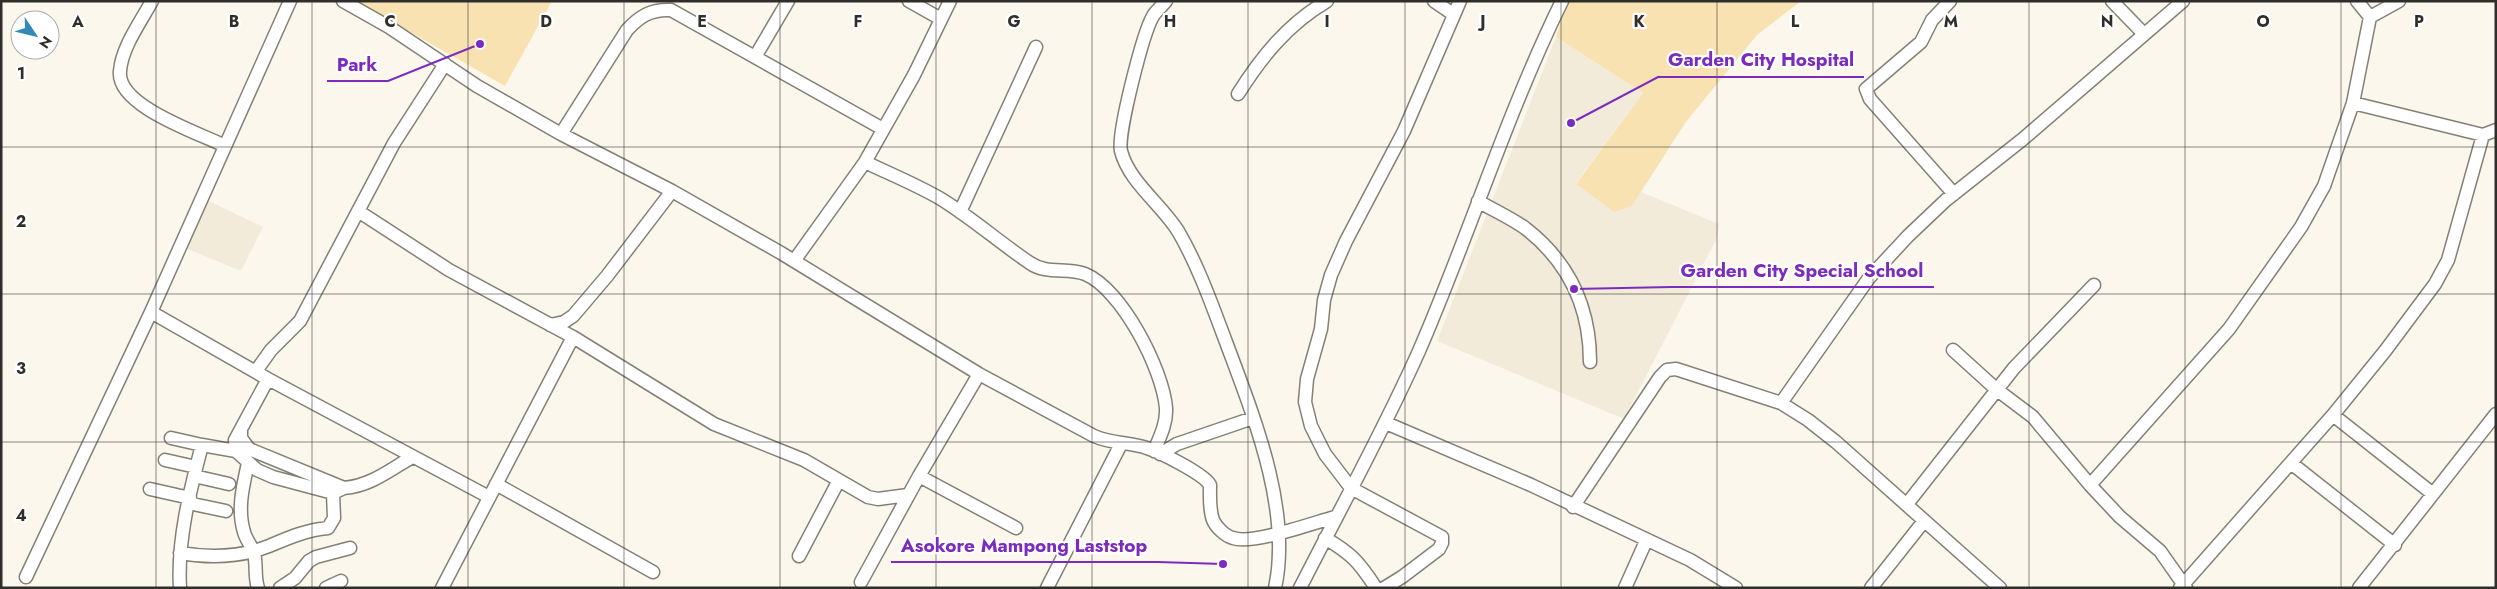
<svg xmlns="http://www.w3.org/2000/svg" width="2497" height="589" font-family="Jost,sans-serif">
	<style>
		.built { fill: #f3ebd9 }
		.green { fill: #f8e2b2 }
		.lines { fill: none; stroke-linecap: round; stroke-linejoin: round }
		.minor-casing { stroke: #848076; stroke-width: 15 }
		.minor { stroke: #fff; stroke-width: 12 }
		.grid { fill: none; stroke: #302e2a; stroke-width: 1; stroke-opacity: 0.55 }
		.grid-label { font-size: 16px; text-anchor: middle; font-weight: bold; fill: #302e2a; stroke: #fff; stroke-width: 4.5; stroke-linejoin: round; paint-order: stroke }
		.leader { fill: none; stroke: #7b2cbf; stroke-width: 2 }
		.callout-dot { fill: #7b2cbf; stroke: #fff; stroke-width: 2 }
		.callout-label { font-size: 19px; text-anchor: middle; font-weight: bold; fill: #7b2cbf; stroke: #fff; stroke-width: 4.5; stroke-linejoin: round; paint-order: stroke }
	</style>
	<rect width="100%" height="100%" fill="#fcf7ec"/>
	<path class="built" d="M1556 37 1643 93 1576 183 1632 206 1641 192 1719 224 1717 238 1624 419 1437 341Z
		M207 200 263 227 241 271 185 248Z"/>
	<path class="green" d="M356 1H552L505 86Z
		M1567 1H1801L1757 35 1685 123 1632 206 1614 212 1576 184 1643 93 1556 37Z"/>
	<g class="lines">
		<g class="minor-casing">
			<path id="minor" d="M152 1C140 23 122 47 120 71 116 106 199 133 225 146
				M343 1 389 27 477 86 561 134 672 191 781 253 979 374 1094 436C1112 444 1129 442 1147 448 1160 452 1204 474 1210 485 1210 497 1209 509 1213 520 1216 527 1225 536 1233 538 1252 545 1313 523 1335 517
				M909 1 941 19
				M1166 1C1162 6 1156 11 1153 16 1143 33 1117 134 1121 151 1129 182 1161 204 1178 231 1198 265 1212 305 1226 342 1253 415 1292 509 1275 588
				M1434 1 1453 14
				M1950 1 1932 20 1921 42 1866 89 1870 99 1954 194
				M2112 1 2144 34
				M2370 17 2399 1
				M755 57 788 1
				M1238 94C1262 56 1288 24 1327 1
				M2353 103 2483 135 2496 130
				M561 134 627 30C640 16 651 9 671 10L883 129
				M865 162C890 174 917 185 941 199 972 218 1000 243 1030 263 1047 275 1067 267 1085 274 1122 289 1163 370 1166 408 1167 423 1160 437 1154 451
				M1478 201C1493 210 1511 218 1525 228 1569 262 1590 308 1590 362
				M358 211 449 270 573 337 714 424 804 460 868 497 878 499 908 495
				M960 212 1036 47
				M794 261 865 162 914 75 950 1
				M151 312 268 379 489 497
				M550 325 564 322 573 316 607 276 672 191
				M1953 350 1996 389 2033 417 2090 485 2120 517 2160 551 2186 588
				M256 371 271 350 300 321 394 143 445 64
				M268 379 235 440 236 451 257 470 273 477 333 493 344 488
				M1781 403 1869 278 1908 236 1946 200 2023 139 2183 1
				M2333 415 2433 494
				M1386 423 1531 485 1690 560 1736 588
				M241 431V438L249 449 344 488C370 486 390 470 412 457
				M171 438 202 445
				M1160 454 1177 444 1253 418
				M165 460 196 467
				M248 463C243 486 237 509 244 532 246 540 252 546 254 553 257 565 254 576 258 588
				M2291 463 2395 545
				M194 476 229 484
				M919 476 1016 528
				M496 484 653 572
				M2090 485 2229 329 2301 227 2324 186 2353 103 2370 17 2357 1
				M150 489 190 498
				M188 503 226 511
				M1907 504 2014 368 2094 285
				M1573 507 1660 377 1667 370 1676 369 1781 403 1808 420 1836 442 2000 588
				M1325 538C1352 554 1359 562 1376 588
				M180 553C209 558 241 557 269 546 288 538 306 530 328 528L334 518 333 493
				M799 556 838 482
				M26 577 151 312 290 1
				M861 582 919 476 979 374
				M180 588C177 540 190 491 202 445L236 451
				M280 588 295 578 309 561 316 557 350 548
				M326 588 341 581
				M442 588 573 337
				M1047 588 1121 444
				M1300 588C1340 509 1383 432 1419 351 1469 236 1506 115 1562 1
				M1384 588 1402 577 1439 549 1442 543V537L1351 488 1325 454 1311 426 1305 402 1307 379 1321 329 1324 300 1331 275 1346 241 1404 131 1460 1
				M1625 588 1646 541
				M1871 588 1924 521
				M2180 588 2333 415 2385 351 2435 284 2448 260 2483 135
				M2359 588 2496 414"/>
		</g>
		<use href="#minor" class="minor"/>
	</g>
	<path class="grid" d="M156 1V588M312 1V588M468 1V588M624 1V588M780 1V588M936 1V588M1092 1V588M1248 1V588M1405 1V588M1561 1V588M1717 1V588M1873 1V588M2029 1V588M2185 1V588M2341 1V588M1 147H2496M1 294H2496M1 442H2496"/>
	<g class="grid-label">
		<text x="78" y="27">A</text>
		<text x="234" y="27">B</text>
		<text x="390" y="27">C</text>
		<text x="546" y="27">D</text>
		<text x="702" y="27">E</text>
		<text x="858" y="27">F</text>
		<text x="1014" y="27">G</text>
		<text x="1170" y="27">H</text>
		<text x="1327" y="27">I</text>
		<text x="1483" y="27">J</text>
		<text x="1639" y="27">K</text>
		<text x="1795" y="27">L</text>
		<text x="1951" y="27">M</text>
		<text x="2107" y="27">N</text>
		<text x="2263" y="27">O</text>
		<text x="2419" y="27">P</text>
		<text x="21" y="79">1</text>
		<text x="21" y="227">2</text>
		<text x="21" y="374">3</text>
		<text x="21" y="521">4</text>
	</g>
	<path class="leader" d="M1571 123L1658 77H1864M480 44L388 81H327M1574 289L1671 287H1934M1223 564L1158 562H891"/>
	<g class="callout-dot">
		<circle cx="1571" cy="123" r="5"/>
		<circle cx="480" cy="44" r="5"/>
		<circle cx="1574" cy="289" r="5"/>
		<circle cx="1223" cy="564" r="5"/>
	</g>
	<g class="callout-label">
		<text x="1761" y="66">Garden City Hospital</text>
		<text x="357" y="71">Park</text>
		<text x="1802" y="277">Garden City Special School</text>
		<text x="1024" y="552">Asokore Mampong Laststop</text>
	</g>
	<rect width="2497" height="589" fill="none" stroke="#302e2a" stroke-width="5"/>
	<g transform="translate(35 35) rotate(125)"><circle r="24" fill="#ffffff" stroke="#acabaa"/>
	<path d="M0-4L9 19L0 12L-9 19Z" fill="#3288b7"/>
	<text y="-8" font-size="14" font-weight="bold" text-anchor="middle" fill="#302e2a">N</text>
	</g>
</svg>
